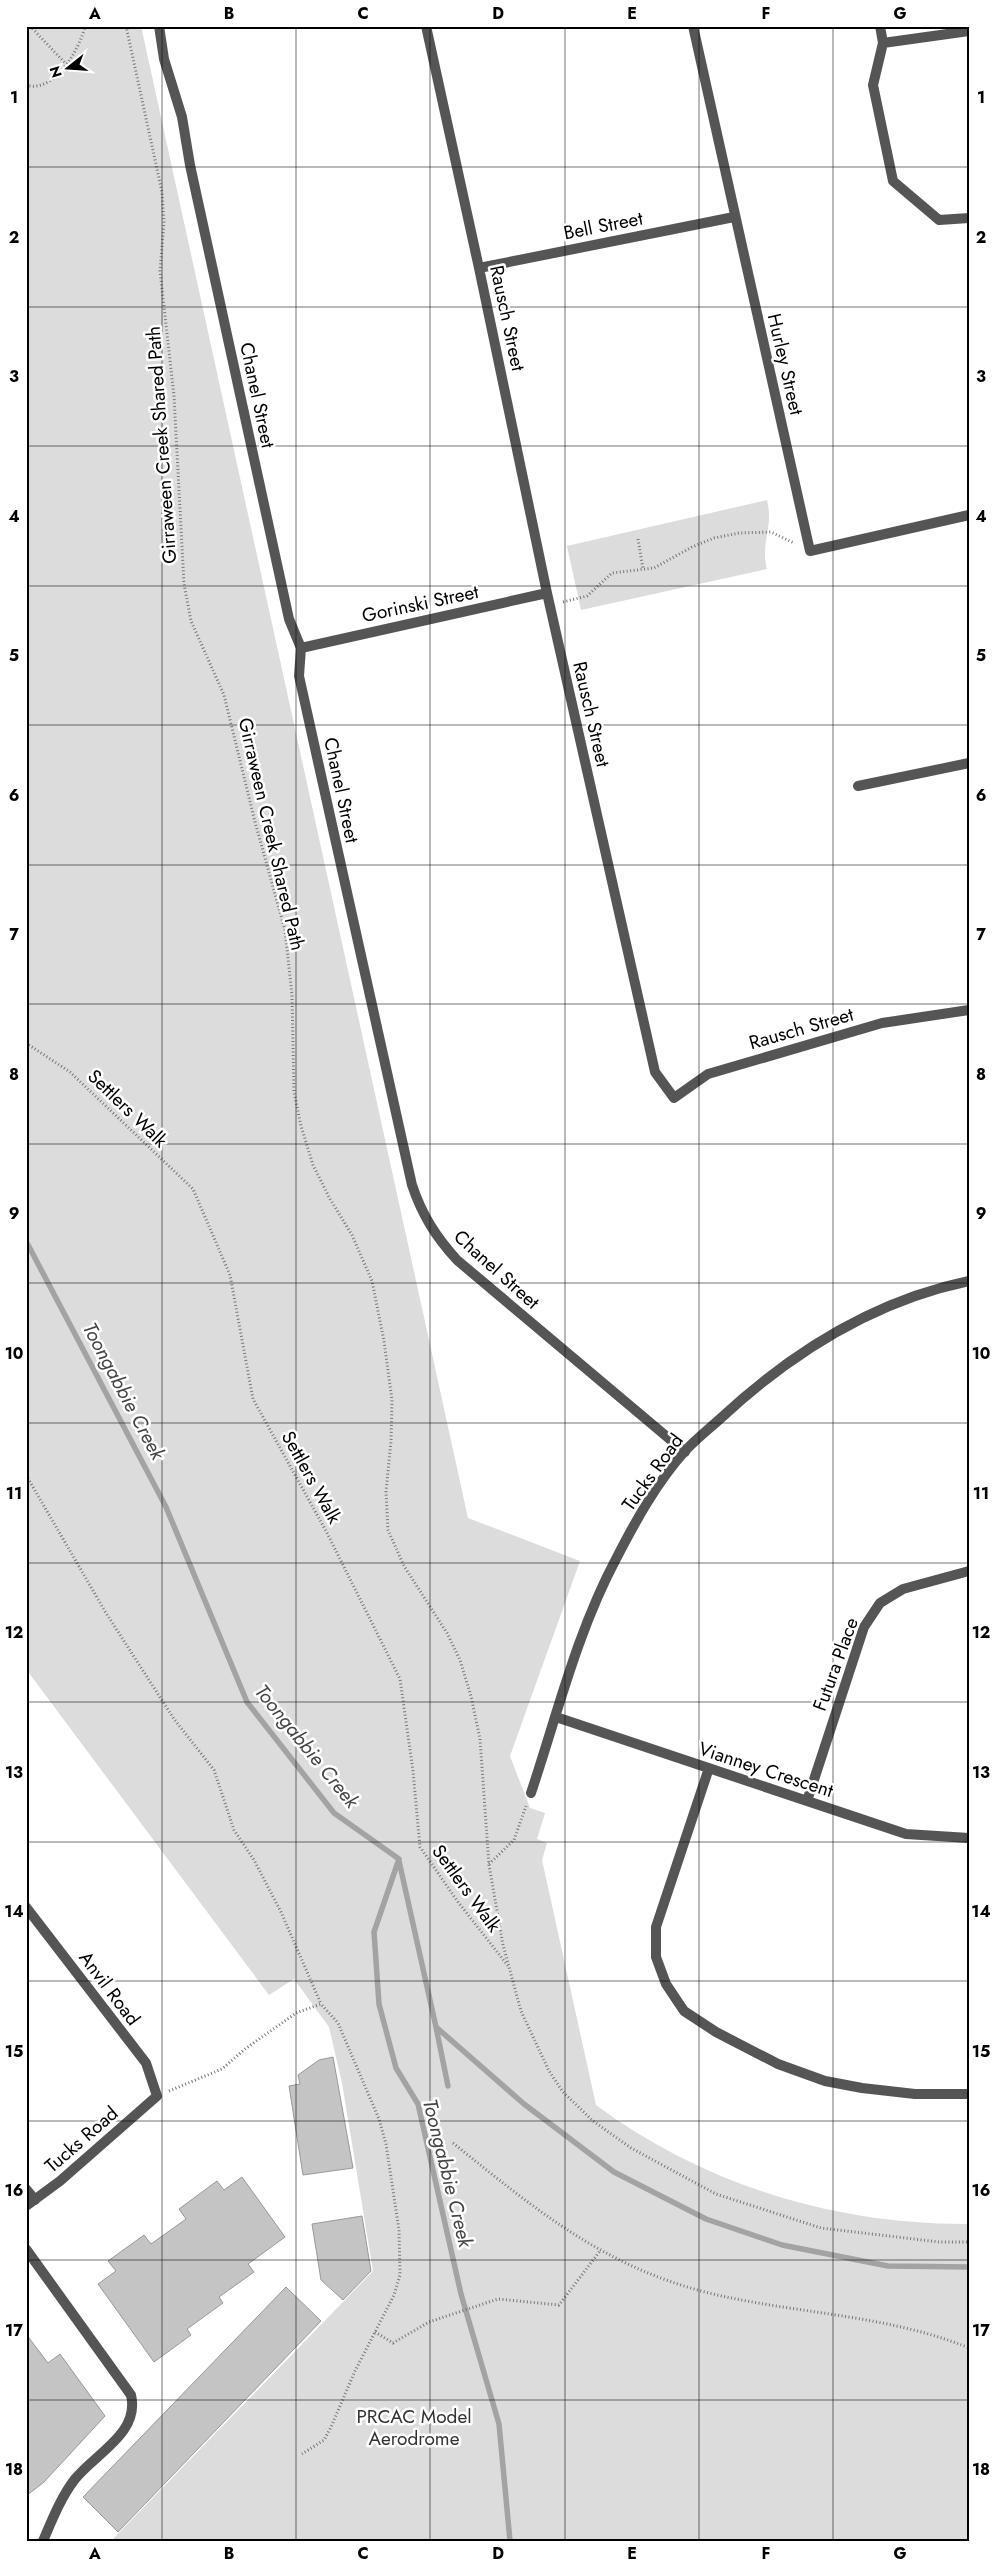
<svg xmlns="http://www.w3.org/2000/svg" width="995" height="2567" font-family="Jost,sans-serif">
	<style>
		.green { fill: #dcdcdc }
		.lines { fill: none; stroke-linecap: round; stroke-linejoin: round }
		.stream { stroke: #a3a3a3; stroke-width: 5.5 }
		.building { fill: #c4c4c4; stroke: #999 }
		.path { stroke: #777; stroke-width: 3; stroke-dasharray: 1 2.5; stroke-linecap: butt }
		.service { stroke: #555; stroke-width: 10 }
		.minor { stroke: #555; stroke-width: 10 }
		.grid { fill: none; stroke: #000; stroke-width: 1; stroke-opacity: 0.55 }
		.labels { text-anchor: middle; stroke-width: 5; stroke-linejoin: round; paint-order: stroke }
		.street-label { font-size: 19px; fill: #000; stroke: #fff }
		.park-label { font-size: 19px; fill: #333; stroke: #fff }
		.water-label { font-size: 20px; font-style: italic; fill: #444; stroke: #fff }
		.neatline { fill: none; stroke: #000; stroke-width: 2 }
		.grid-label { font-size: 16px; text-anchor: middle; font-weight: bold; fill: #000 }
	</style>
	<rect width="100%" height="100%" fill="#fff"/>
	<path class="green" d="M26 26H141L468 1518 580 1561 510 1756 530 1808 545 1813 537 1839 547 1843 542 1860 596 2105C704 2185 835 2225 969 2224V2541H111L373 2271 342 2083 329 2027 294 1979 269 1995 26 1669Z
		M767 500C774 527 760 543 767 569L581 610 567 546Z"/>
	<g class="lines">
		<path class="stream" d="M26 1241 166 1507 247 1702 334 1813 399 1859 374 1932 379 2004 396 2068 418 2104 461 2294 499 2424 510 2541
			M399 1861 436 2027 524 2104 614 2172 706 2219 782 2245 888 2266 969 2267
			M436 2027 448 2086"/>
	</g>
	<path class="building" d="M333 2057 353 2168 303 2175 289 2086 300 2084 298 2075 319 2060Z
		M242 2177 285 2237 248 2264 254 2272 219 2297 223 2303 187 2329 191 2335 154 2362 98 2284 116 2271 108 2261 144 2235 151 2244 186 2219 179 2209 217 2181 224 2190Z
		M362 2216 371 2271 343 2300 321 2280 312 2224Z
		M286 2287 321 2321 118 2532 83 2497Z
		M26 2334 48 2363 60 2354 105 2416 44 2482 26 2496Z"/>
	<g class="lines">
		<path class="path" d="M30 26 66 64
			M126 26 162 192 164 223 160 271 174 396 184 584 191 621 224 695 255 822 285 930 292 995 294 1092 301 1126 313 1165 330 1199 352 1235 372 1281 384 1341 392 1400 391 1441 386 1492 388 1530 404 1566 447 1633 460 1660 471 1696 480 1739 489 1865 503 1945 521 2011 549 2071 563 2092 593 2121 631 2148 716 2194 821 2228 939 2242H969
			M26 85C54 94 80 49 85 26
			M638 539 643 569
			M563 602 587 596 612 573 654 568 692 547 714 538 739 533 771 532 794 543
			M26 1043 70 1072 193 1189 230 1275 253 1399 326 1531 400 1679 413 1771 420 1847 458 1902 509 1967
			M26 1475 106 1613 174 1719 214 1770 234 1830 254 1860 281 1912 321 2004
			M489 1864 514 1840 526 1806
			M169 2091 222 2069 245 2049 296 2013 321 2004 338 2023 379 2119 386 2144 399 2230 400 2275 394 2295 355 2371 331 2427 324 2440 302 2454
			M453 2143C535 2209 604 2267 709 2293 795 2314 886 2314 969 2348
			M375 2332 393 2343 429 2322 498 2299 559 2305 600 2251"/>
		<path class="service" d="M880 26 883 43
			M969 31 883 43 873 85 893 181 939 220 969 218
			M26 2189 35 2200
			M26 2249 131 2395C140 2433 96 2453 75 2479 61 2497 52 2520 43 2541"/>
		<path class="minor" d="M159 26 164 59 182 117 190 165 289 619 301 648 299 676 412 1185C422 1215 436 1237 457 1260L685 1452
			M426 26 479 268 547 593 655 1072 674 1098 708 1074 882 1023 969 1010
			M693 26 810 551 969 515
			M479 268 734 217
			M301 648 547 593
			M858 786 969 763
			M556 1717 906 1834 969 1838
			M709 1768 656 1927V1957L666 1984 684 2011 716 2032 778 2064 825 2081 862 2088 915 2094H969
			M531 1793C557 1715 577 1632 616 1559 635 1522 657 1482 685 1451 696 1439 709 1429 721 1418 792 1352 873 1301 969 1281
			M807 1801 864 1627 880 1603 903 1589 969 1571
			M26 1907 146 2063 157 2096 60 2181 26 2206"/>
	</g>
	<path class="grid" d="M162 26V2541M296 26V2541M430 26V2541M565 26V2541M699 26V2541M833 26V2541M26 167H969M26 307H969M26 446H969M26 586H969M26 725H969M26 865H969M26 1004H969M26 1144H969M26 1283H969M26 1423H969M26 1563H969M26 1702H969M26 1842H969M26 1981H969M26 2121H969M26 2260H969M26 2400H969"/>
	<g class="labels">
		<g class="street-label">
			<text transform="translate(603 225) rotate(-11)" y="7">Bell Street</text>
			<text transform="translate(508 318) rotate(78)" y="7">Rausch Street</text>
			<text transform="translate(786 364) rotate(77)" y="7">Hurley Street</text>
			<text transform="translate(258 395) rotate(78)" y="7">Chanel Street</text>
			<text transform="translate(161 445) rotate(-94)" y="7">Girraween Creek Shared Path</text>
			<text transform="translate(420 603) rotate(-12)" y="7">Gorinski Street</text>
			<text transform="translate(592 714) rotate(77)" y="7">Rausch Street</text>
			<text transform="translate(342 790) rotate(78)" y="7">Chanel Street</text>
			<text transform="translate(272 834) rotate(77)" y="7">Girraween Creek Shared Path</text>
			<text transform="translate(801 1028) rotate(-16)" y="7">Rausch Street</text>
			<text transform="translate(128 1108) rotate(44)" y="7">Settlers Walk</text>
			<text transform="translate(497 1269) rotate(42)" y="7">Chanel Street</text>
			<text transform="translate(652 1472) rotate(-54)" y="7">Tucks Road</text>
			<text transform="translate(312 1477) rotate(61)" y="7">Settlers Walk</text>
			<text transform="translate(835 1664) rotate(-70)" y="7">Futura Place</text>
			<text transform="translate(766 1769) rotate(18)" y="7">Vianney Crescent</text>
			<text transform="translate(467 1888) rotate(54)" y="7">Settlers Walk</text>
			<text transform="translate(110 1988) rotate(53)" y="7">Anvil Road</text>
			<text transform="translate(81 2139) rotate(-41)" y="7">Tucks Road</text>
		</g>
		<g class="park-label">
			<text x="414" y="2423">PRCAC Model<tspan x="414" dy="22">Aerodrome</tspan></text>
		</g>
		<g class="water-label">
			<text transform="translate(124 1391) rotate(62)" y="7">Toongabbie Creek</text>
			<text transform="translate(307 1746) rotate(51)" y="7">Toongabbie Creek</text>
			<text transform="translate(448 2173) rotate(76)" y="7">Toongabbie Creek</text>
		</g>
	</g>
	<rect width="995" height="2567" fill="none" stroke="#ffffff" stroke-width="55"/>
	<g transform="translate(68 68) rotate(253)" stroke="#ffffff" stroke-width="4" paint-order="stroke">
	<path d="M0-4L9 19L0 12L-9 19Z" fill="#000000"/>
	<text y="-8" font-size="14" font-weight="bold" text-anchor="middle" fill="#000000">N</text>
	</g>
	<rect x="28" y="28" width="940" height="2512" class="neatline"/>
	<g class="grid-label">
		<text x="95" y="19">A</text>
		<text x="229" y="19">B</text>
		<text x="363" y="19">C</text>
		<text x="498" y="19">D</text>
		<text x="632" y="19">E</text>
		<text x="766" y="19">F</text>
		<text x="900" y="19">G</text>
		<text x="14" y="103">1</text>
		<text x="981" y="103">1</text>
		<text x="14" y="243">2</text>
		<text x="981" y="243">2</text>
		<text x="14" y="382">3</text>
		<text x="981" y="382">3</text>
		<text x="14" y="522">4</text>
		<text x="981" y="522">4</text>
		<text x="14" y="661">5</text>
		<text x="981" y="661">5</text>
		<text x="14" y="801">6</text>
		<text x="981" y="801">6</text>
		<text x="14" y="940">7</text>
		<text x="981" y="940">7</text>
		<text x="14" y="1080">8</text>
		<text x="981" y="1080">8</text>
		<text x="14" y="1219">9</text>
		<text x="981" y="1219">9</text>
		<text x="14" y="1359">10</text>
		<text x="981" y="1359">10</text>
		<text x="14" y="1499">11</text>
		<text x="981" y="1499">11</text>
		<text x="14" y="1638">12</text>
		<text x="981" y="1638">12</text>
		<text x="14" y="1778">13</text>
		<text x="981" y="1778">13</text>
		<text x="14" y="1917">14</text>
		<text x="981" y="1917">14</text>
		<text x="14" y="2057">15</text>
		<text x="981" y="2057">15</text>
		<text x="14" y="2196">16</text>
		<text x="981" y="2196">16</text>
		<text x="14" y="2336">17</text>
		<text x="981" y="2336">17</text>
		<text x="14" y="2475">18</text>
		<text x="981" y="2475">18</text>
		<text x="95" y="2559">A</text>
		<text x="229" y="2559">B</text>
		<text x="363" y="2559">C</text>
		<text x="498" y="2559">D</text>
		<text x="632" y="2559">E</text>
		<text x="766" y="2559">F</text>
		<text x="900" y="2559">G</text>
	</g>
</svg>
